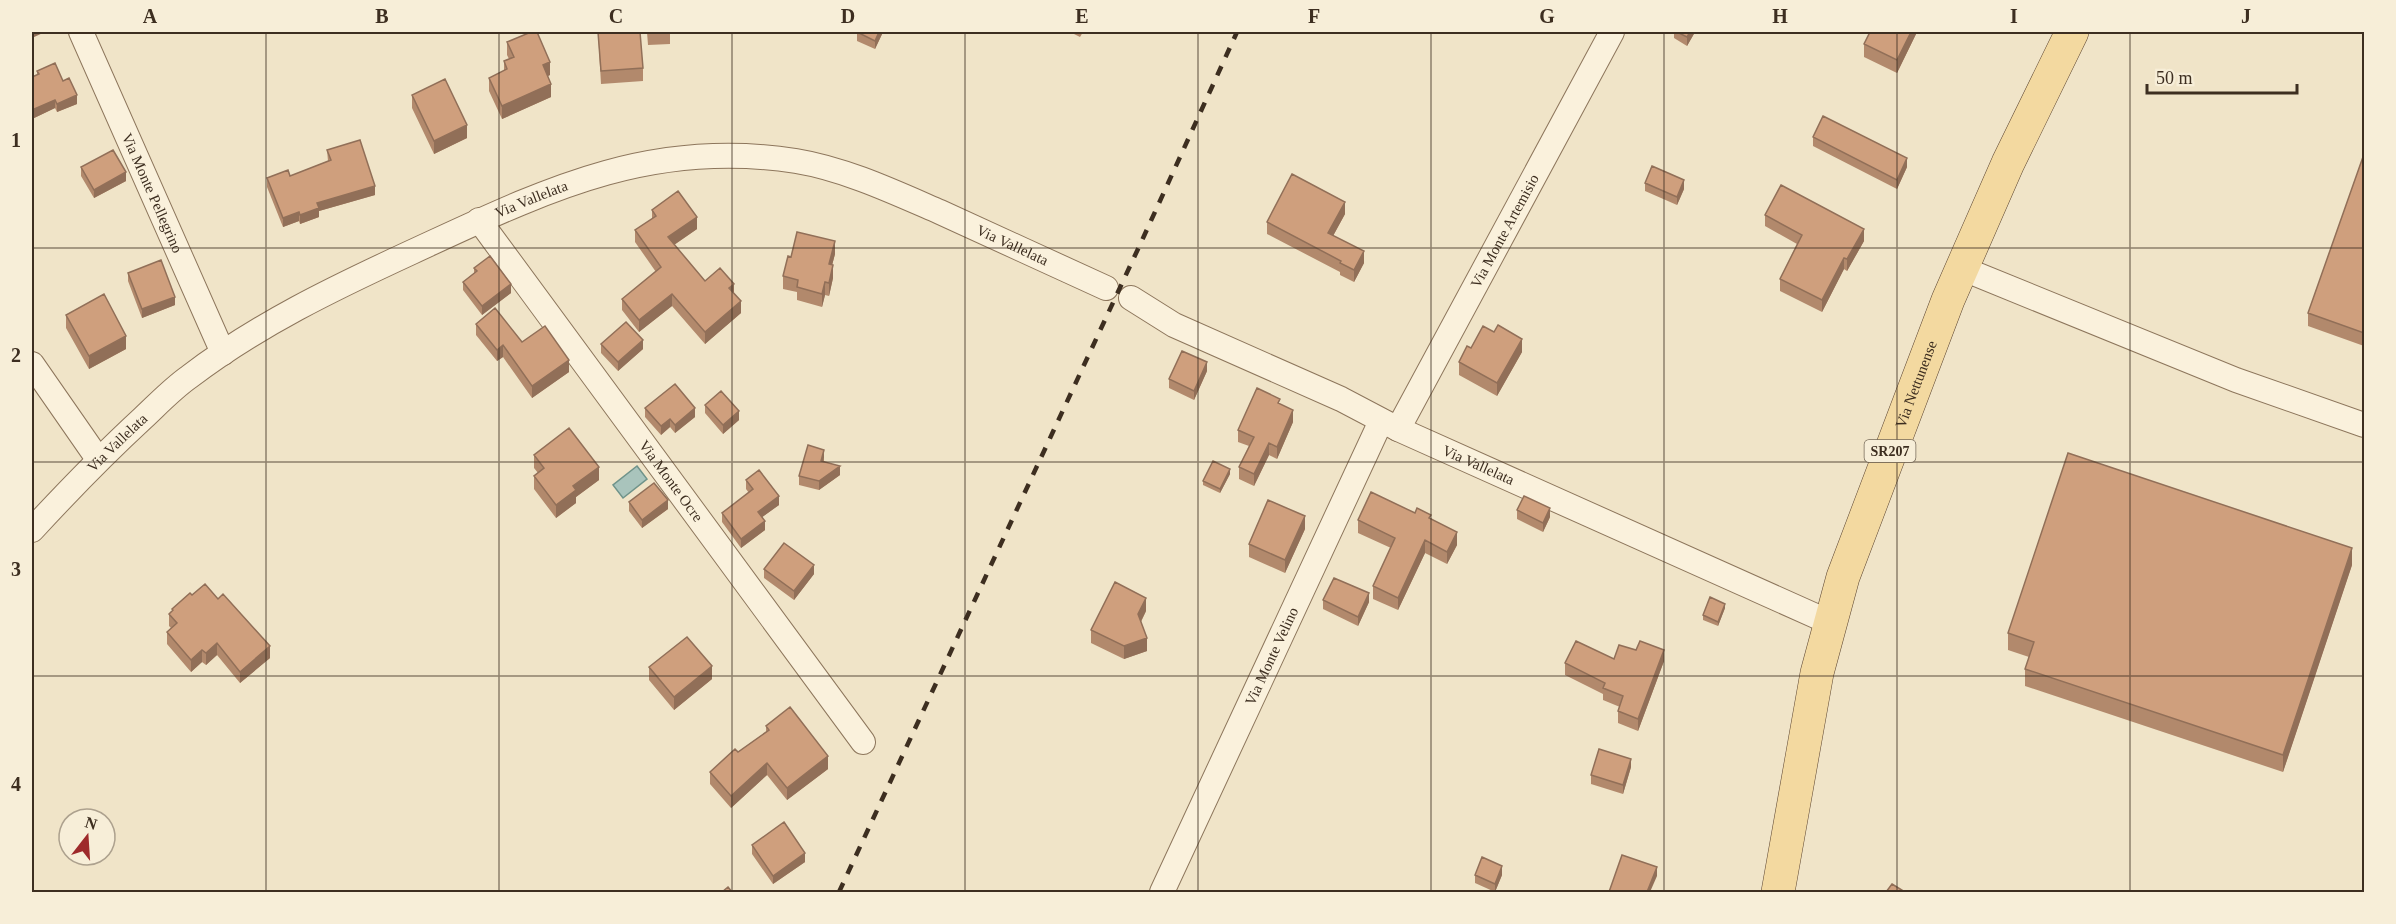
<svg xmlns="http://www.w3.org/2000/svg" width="2396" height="924" font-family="'Times New Roman',serif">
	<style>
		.water { fill: #a9c4bc; stroke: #6f938a; stroke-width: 1.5 }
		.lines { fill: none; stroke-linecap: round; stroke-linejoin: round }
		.minor-casing { stroke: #8d765c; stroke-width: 26 }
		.primary-casing { stroke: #5b4430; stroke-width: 34 }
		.minor { stroke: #faf1dc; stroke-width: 24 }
		.primary { stroke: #f3d9a0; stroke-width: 33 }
		.rail { stroke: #3d2e20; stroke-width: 4.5; stroke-dasharray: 10 10; stroke-linecap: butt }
		.wall { fill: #b2896c }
		.shaded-wall { fill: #916f58 }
		.building { fill: #cf9f7d; stroke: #916f58; stroke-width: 1.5 }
		.grid { fill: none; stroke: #3d2e20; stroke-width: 1.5; stroke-opacity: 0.55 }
		.labels { text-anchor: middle; stroke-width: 5; stroke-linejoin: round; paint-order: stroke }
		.shield { fill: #f7eed8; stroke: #756857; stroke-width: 1.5 }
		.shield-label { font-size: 14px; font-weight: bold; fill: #3d2e20 }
		.street-label { font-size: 15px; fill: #3d2e20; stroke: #f7eed8 }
		.neatline { fill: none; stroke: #3d2e20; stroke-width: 2 }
		.grid-label { font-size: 20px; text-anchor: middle; font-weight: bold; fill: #3d2e20 }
	</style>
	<rect width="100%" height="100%" fill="#f0e4c8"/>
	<path class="water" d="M637 466 647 479 623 498 613 485Z"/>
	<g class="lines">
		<g class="minor-casing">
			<g id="minor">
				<path id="s1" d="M81 32 223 353"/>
				<path id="s2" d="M479 220 863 742"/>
				<path d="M1961 268 2236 380 2364 425"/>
				<path id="s3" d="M1131 298 1174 325 1341 399 1398 429 1829 622"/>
				<path d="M32 364 98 459"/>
				<path id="s4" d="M1398 429 1612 32"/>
				<path id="s5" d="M32 530C68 491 104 454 143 418 158 404 172 389 189 377 257 325 334 288 412 252 542 192 648 138 796 161 845 169 894 192 940 212 995 237 1051 263 1106 288"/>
				<path id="s6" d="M1162 892 1381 421"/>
			</g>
		</g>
		<g class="primary-casing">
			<g id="primary">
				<path id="s7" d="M1778 892 1817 673 1843 577 1948 300 2008 163 2072 32"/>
			</g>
		</g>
		<use href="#minor" class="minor"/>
		<use href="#primary" class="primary"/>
		<path class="rail" d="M839 892 1144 236 1237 32"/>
	</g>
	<path class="wall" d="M598 32 643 68V81L601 84Z
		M647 32H670V44L648 45Z
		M857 32H883L875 49 857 41Z
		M1070 32H1083L1080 37Z
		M1674 32H1695L1687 46 1674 38Z
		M1917 32 1897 73 1864 57V44Z
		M507 42 550 75 548 76 551 97 502 119 489 91V78L504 71V61L509 59 507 55Z
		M37 71 63 81 77 104 57 112 55 108 32 119V77L37 75Z
		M412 95 467 138 434 154 412 108Z
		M1813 137 1907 167 1897 189 1813 146Z
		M327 150 375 195 319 211V217L300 224 299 221 283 227 267 187V178L290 176 328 161Z
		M2364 154V346L2308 326V313Z
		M81 167 126 181 94 198 81 176Z
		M1645 183 1684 189 1677 205 1645 191Z
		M652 210 697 229 674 245 705 281 734 294 741 313 705 344 672 306 639 332 622 310V299L656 272 635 242V230L652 219Z
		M1345 214 1333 236 1364 263 1354 282 1340 275V272L1267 234V222Z
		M1765 215 1864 241 1847 271 1844 269 1822 312 1780 291V279L1797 244 1765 226Z
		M835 254 832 265 833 278 829 296 825 295 822 307 797 300V292L783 289V276L791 257Z
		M474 268 511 293 482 315 463 290V282L474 273Z
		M128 273 175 305 142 318 128 281Z
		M66 315 126 349 89 369 66 328Z
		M476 324 522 342 569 372 532 398 503 357 497 361 476 335Z
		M601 344 643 349 618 371 601 353Z
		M1471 348 1522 352 1497 396 1459 375V362Z
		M1207 371 1194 400 1169 388V379Z
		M1280 404 1293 422 1277 459 1269 455 1254 486 1239 479V467L1249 446 1238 442V430Z
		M705 405 739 420 723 434 705 413Z
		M645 408 695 417 675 433 670 427 661 435 645 417Z
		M534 455 599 480 576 497V503L556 518 534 489V476L538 473 534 468Z
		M824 458V461L840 475 819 490 799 485V476Z
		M1230 474 1220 493 1203 485V481Z
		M746 480 779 505 762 517 765 530 741 548 722 522V513L749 493 746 489Z
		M629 502 668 509 642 528 629 511Z
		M1517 510 1550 517 1543 532 1517 519Z
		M1415 513 1431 518 1457 545 1447 564 1425 553 1398 610 1373 599V586L1391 548 1358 533V520Z
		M1305 529 1285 573 1249 557V544Z
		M2352 565 2283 772 2025 686V669L2029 657 2008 650V633Z
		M764 569 814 574 794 600 764 578Z
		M192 595 270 658 240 683 217 655 206 665 202 662 191 672 167 644V632L171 628 169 626V614L172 611V609Z
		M1323 600 1369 602 1358 626 1323 609Z
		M1725 608 1718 626 1703 620V615Z
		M1146 611 1141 622 1147 651 1124 659 1091 643V630Z
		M1636 650 1664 661 1638 731 1618 723V711L1620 707 1603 700V694L1565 675V663L1614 659Z
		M649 667 712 679 674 710 649 680Z
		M766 726 828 769 787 800 767 775 731 808 710 784V772L766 732Z
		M1631 767 1623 794 1591 784V775Z
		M752 845 805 862 773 884 752 854Z
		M1475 875H1502L1495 892 1475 883Z"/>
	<path class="shaded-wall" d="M32 32H45L32 38Z
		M879 32H883L875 49V41Z
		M1690 32H1695L1687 46V37Z
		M1911 32H1917L1897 73V60Z
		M550 62V75L543 78V65Z
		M551 84V97L502 119V106Z
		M77 95V104L57 112V104Z
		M55 100V108L32 119V110Z
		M467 125V138L434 154V141Z
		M1907 158V167L1897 189V180Z
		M126 172V181L94 198V190Z
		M1684 180V189L1677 205V197Z
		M375 186V195L319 211V217L300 224V215L317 203Z
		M1345 202V214L1328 245V233Z
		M299 212V221L283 227V218Z
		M697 217V229L668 249V237Z
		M1864 229V241L1847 271V259Z
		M835 241V254L829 277V264Z
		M1364 251V263L1354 282V270Z
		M1844 258V269L1822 312V300Z
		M833 265V278L829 296V283Z
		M825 282V295L822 307V294Z
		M511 284V293L482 315V306Z
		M734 284V295L729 288Z
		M672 294V306L639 332V320Z
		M175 297V305L142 318V309Z
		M741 301V313L705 344V332Z
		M126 336V349L89 369V356Z
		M1522 339V352L1497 396V383Z
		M643 340V349L618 371V362Z
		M503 345V357L497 361V350Z
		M569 360V372L532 398V386Z
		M1207 362V371L1194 400V391Z
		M695 408V417L675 433V425Z
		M1293 410V422L1277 459V447Z
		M739 411V420L723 434V425Z
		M670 419V427L661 435V426Z
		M1269 443V455L1254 486V474Z
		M824 450V458L821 469V461Z
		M840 466V475L819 490V481Z
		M599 467V480L576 497V503L556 518V505L573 486Z
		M1230 469V474L1220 493V489Z
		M779 496V505L758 520V512Z
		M668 500V509L642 528V520Z
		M1550 508V517L1543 532V523Z
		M1305 516V529L1285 573V560Z
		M765 521V530L741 548V539Z
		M1457 532V545L1447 564V552Z
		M1425 540V553L1398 610V598Z
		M2352 548V565L2283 772V755Z
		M814 565V574L794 600V591Z
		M1369 593V602L1358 626V617Z
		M1146 598V611L1138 627V614Z
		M1725 604V608L1718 626V622Z
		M1147 638V651L1124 659V646Z
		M217 643V655L206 665V653Z
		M270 646V658L240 683V672Z
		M202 650V662L191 672V660Z
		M1664 650V661L1638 731V719Z
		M712 666V679L674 710V697Z
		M828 756V769L787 800V788Z
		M1631 759V767L1623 794V785Z
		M767 763V775L731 808V796Z
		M805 853V862L773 884V876Z
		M1502 866V875L1495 892V884Z
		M1657 867V876L1650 892H1647Z"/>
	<path class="building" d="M531 32H537L550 62 543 65 551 84 502 106 489 78 507 69 504 61 514 57 507 42Z
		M598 32H640L643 68 601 71Z
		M857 32H879L875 41Z
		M1677 32H1690L1687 37Z
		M1870 32H1911L1897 60 1864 44Z
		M55 63 63 81 69 78 77 95 57 104 55 100 32 110V77L39 74 37 71Z
		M445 79 467 125 434 141 412 95Z
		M1823 116 1907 158 1897 180 1813 137Z
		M360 140 375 186 317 203 319 208 300 215 299 212 283 218 267 178 288 170 290 176 331 160 327 150Z
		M113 150 126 172 94 190 81 167Z
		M2364 154V333L2308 313Z
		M1652 166 1684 180 1677 197 1645 183Z
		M1292 174 1345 202 1328 233 1364 251 1354 270 1340 263 1341 261 1267 222Z
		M1781 185 1864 229 1847 259 1844 258 1822 300 1780 279 1802 235 1765 215Z
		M678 191 697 217 668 237 705 281 720 268 734 284 729 288 741 301 705 332 672 294 639 320 622 299 661 267 635 230 656 216 652 210Z
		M797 232 835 241 829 264 833 265 829 283 825 282 822 294 797 287 798 280 783 276 788 256 791 257Z
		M490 256 511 284 482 306 463 282 477 271 474 268Z
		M161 260 175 297 142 309 128 273Z
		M104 294 126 336 89 356 66 315Z
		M495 308 522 342 545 326 569 360 532 386 503 345 497 350 476 324Z
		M626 322 643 340 618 362 601 344Z
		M1498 325 1522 339 1497 383 1459 362 1467 346 1471 348 1483 326 1494 332Z
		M1182 351 1207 362 1194 391 1169 379Z
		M675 384 695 408 675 425 670 419 661 426 645 408Z
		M1257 388 1280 399 1278 403 1293 410 1277 447 1269 443 1254 474 1239 467 1254 437 1238 430Z
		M721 391 739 411 723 425 705 405Z
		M569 428 599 467 573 486 576 490 556 505 534 476 544 468 534 455Z
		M808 445 824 450 821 461 840 466 819 481 799 476Z
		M2068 453 2352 548 2283 755 2025 669 2034 642 2008 633Z
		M1213 461 1230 469 1220 489 1203 481Z
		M759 470 779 496 758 512 765 521 741 539 722 513 753 489 746 480Z
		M654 483 668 500 642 520 629 502Z
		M1371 492 1415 513 1417 508 1431 515 1429 518 1457 532 1447 552 1425 540 1398 598 1373 586 1395 538 1358 520Z
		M1524 496 1550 508 1543 523 1517 510Z
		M1268 500 1305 516 1285 560 1249 544Z
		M784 543 814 565 794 591 764 569Z
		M1334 578 1369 593 1358 617 1323 600Z
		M1115 582 1146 598 1138 614 1147 638 1124 646 1091 630Z
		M205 584 218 599 223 594 270 646 240 672 217 643 206 653 202 650 191 660 167 632 177 623 169 614 173 610 172 609 190 593 192 595Z
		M1710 597 1725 604 1718 622 1703 615Z
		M687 637 712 666 674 697 649 667Z
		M1576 641 1614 659 1619 645 1636 650 1640 641 1664 650 1638 719 1618 711 1623 696 1603 688 1605 683 1565 663Z
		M790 707 828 756 787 788 767 763 731 796 710 772 735 749 738 752 769 730 766 726Z
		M1599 749 1631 759 1623 785 1591 775Z
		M784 822 805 853 773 876 752 845Z
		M1622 855 1657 867 1647 892H1609Z
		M1482 857 1502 866 1495 884 1475 875Z
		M1892 884 1905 892H1886Z
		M728 887 732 892H722Z"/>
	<path class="grid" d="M266 32V892M499 32V892M732 32V892M965 32V892M1198 32V892M1431 32V892M1664 32V892M1897 32V892M2130 32V892M32 248H2364M32 462H2364M32 676H2364"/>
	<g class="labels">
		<rect class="shield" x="1864.5" y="440" width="51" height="22" rx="4.5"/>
		<g class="shield-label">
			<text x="1890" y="456">SR207</text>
		</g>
		<g class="street-label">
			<text dy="5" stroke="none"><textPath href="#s1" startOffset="176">Via Monte Pellegrino</textPath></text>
			<text dy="5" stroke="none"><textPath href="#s5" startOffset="606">Via Vallelata</textPath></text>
			<text dy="5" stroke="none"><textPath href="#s4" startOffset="225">Via Monte Artemisio</textPath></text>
			<text dy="5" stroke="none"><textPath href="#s5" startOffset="1110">Via Vallelata</textPath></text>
			<text dy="5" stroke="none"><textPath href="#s7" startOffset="528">Via Nettunense</textPath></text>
			<text dy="5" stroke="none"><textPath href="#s5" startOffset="122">Via Vallelata</textPath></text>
			<text dy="5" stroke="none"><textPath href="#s3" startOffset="386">Via Vallelata</textPath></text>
			<text dy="5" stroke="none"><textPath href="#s2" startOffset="324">Via Monte Ocre</textPath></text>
			<text dy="5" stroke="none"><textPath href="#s6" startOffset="260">Via Monte Velino</textPath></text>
		</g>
	</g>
	<rect width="2396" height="924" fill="none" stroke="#f7eed8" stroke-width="66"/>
	<g transform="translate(87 837) rotate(17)"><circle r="28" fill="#f7eed8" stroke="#ada18e" stroke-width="1.5"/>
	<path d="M0-4.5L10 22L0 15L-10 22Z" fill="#9e2a2b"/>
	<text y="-9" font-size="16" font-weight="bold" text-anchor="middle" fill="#3d2e20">N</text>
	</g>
	<path d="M2147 84v9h150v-9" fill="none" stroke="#3d2e20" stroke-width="3"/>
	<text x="2156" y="84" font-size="18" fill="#3d2e20" stroke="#f7eed8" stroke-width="4.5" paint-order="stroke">50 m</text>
	<rect x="33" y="33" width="2330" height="858" class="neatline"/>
	<g class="grid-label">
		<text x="150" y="23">A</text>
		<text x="382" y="23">B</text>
		<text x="616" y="23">C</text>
		<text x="848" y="23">D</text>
		<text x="1082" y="23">E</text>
		<text x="1314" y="23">F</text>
		<text x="1547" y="23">G</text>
		<text x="1780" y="23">H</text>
		<text x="2014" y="23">I</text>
		<text x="2246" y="23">J</text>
		<text x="16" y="147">1</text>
		<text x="16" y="362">2</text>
		<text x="16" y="576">3</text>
		<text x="16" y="791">4</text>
	</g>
</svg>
